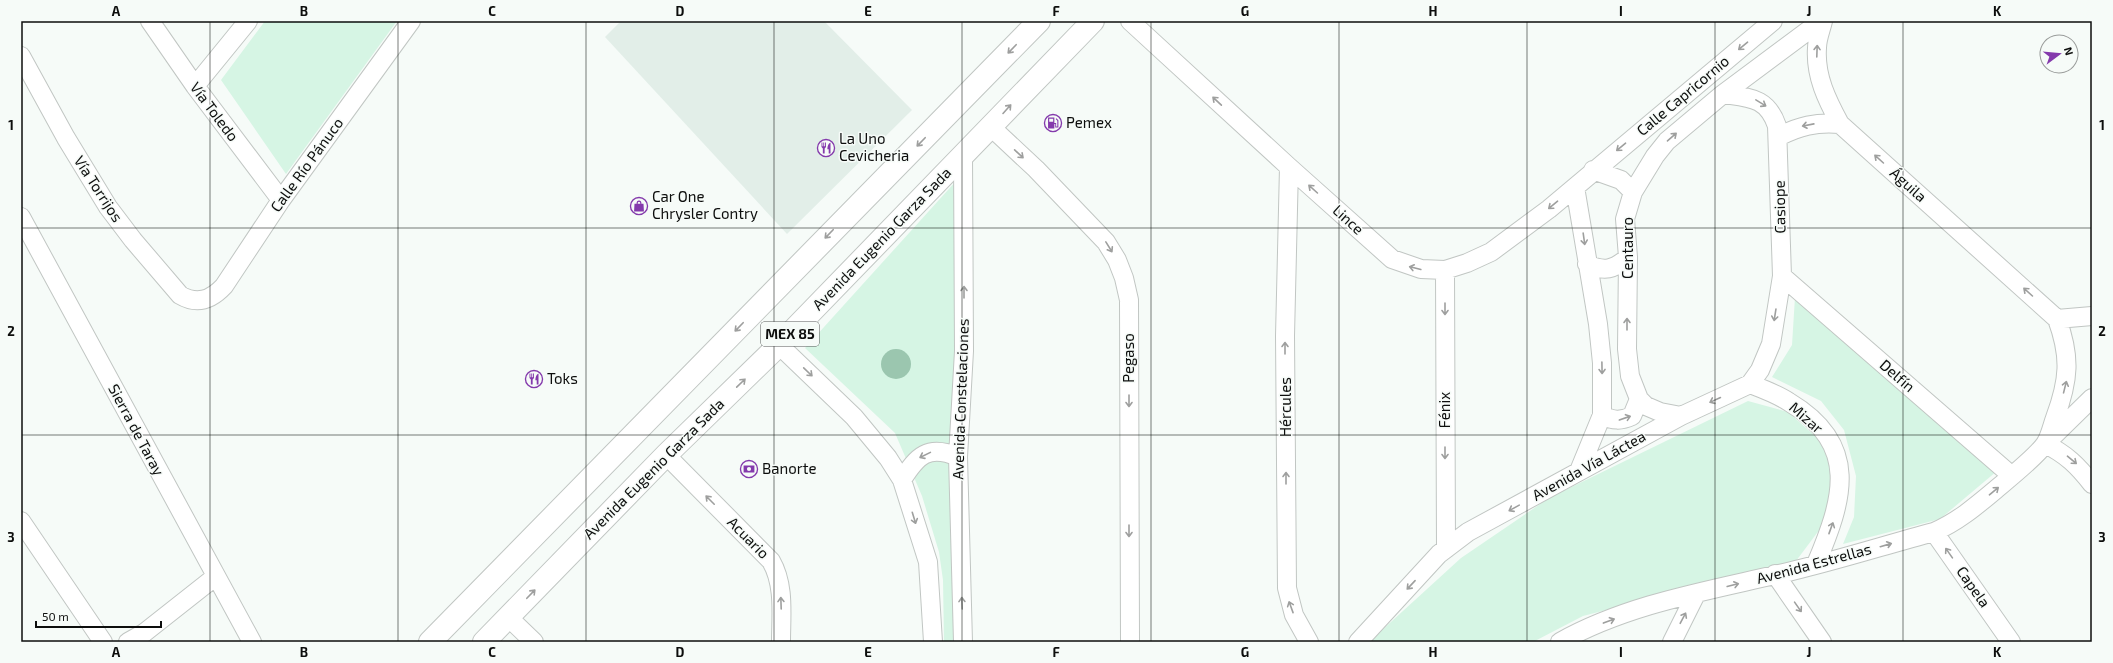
<svg xmlns="http://www.w3.org/2000/svg" width="2113" height="663" font-family="'Exo 2',sans-serif">
	<style>
		.built { fill: #e2eee8 }
		.green { fill: #d6f5e4 }
		.water { fill: #9bc6af }
		.lines { fill: none; stroke-linecap: round; stroke-linejoin: round }
		.minor-casing { stroke: #c1c6c3; stroke-width: 20 }
		.trunk-casing { stroke: #c1c6c3; stroke-width: 24 }
		.minor { stroke: #fff; stroke-width: 18 }
		.trunk { stroke: #fff; stroke-width: 22 }
		.oneway { stroke: #9e9f9e }
		.grid { fill: none; stroke: #0d0e0d; stroke-width: 1; stroke-opacity: 0.55 }
		.labels { text-anchor: middle; stroke-width: 3; stroke-linejoin: round; paint-order: stroke }
		.shield { fill: #f6fbf8; stroke: #535554; stroke-width: 1 }
		.shield-label { font-size: 14px; font-weight: bold; fill: #0d0e0d }
		.street-label { font-size: 15px; fill: #0d0e0d; stroke: #f6fbf8 }
		.poi-label { font-size: 15px; fill: #0d0e0d; stroke: #f6fbf8; text-anchor: start }
		.neatline { fill: none; stroke: #0d0e0d; stroke-width: 1.5 }
		.grid-label { font-size: 13px; text-anchor: middle; font-weight: bold; fill: #0d0e0d }
	</style>
	<rect width="100%" height="100%" fill="#f6fbf8"/>
	<path class="built" d="M621 21H824L912 110 787 234 605 37Z"/>
	<path class="green" d="M265 21H397L286 174 221 80Z
		M957 180 958 642H944L943 580 939 552 922 496 895 433 805 348Z
		M1795 297 1997 471 1940 519 1843 544 1854 517 1856 476 1844 430 1821 401 1772 377 1792 345Z
		M1748 401 1788 412 1823 443 1835 489 1823 525 1796 561 1583 616 1533 642H1369L1461 558 1549 498Z"/>
	<path class="water" d="M881 364a15 15 0 1 1 30 0a15 15 0 1 1-30 0Z"/>
	<g class="lines">
		<g class="minor-casing">
			<path id="minor" d="M150 21 195 86 281 200
				M1130 21 1289 167 1392 259 1421 269 1445 270 1467 263 1491 252 1549 209 1773 21
				M21 56 66 138 108 207 133 240 180 295C197 305 211 300 224 286L281 200 411 21
				M195 86 248 21
				M991 127 1036 169 1106 242 1117 260 1124 278 1129 300 1130 642
				M1778 137C1799 126 1816 122 1840 124
				M1289 167 1285 336 1287 588 1294 615 1309 642
				M1593 170 1621 180 1633 192
				M1575 187 1598 324 1602 363V415L1579 471
				M21 217 252 642
				M1587 264C1604 272 1614 270 1628 257
				M1445 270 1446 549
				M1782 276 2012 476
				M2057 319 2092 316
				M779 345 854 417 888 458 902 480 928 562 933 642
				M1750 384C1763 389 1777 394 1789 402 1861 445 1843 500 1816 564
				M2092 398 2045 444C2066 454 2078 466 2092 484
				M1602 415C1613 421 1621 421 1632 416L1639 399
				M1681 416 1660 412 1646 406 1639 399 1630 376 1627 349 1628 257 1625 219 1633 192 1655 156 1667 141 1723 94 1821 21
				M666 455 771 561C785 585 781 615 781 642
				M902 480C917 456 928 444 958 457
				M21 521 103 642
				M1934 532 2011 642
				M1775 574 1822 642
				M508 617 534 642
				M128 642 144 633 215 577
				M963 642 958 457 964 351 963 155
				M1358 642 1439 554 1468 532 1681 416 1750 384 1760 370 1771 344 1782 276 1777 126C1767 97 1750 98 1723 94
				M1560 642C1633 601 1720 589 1800 569 1845 558 1889 544 1934 532 1957 522 1975 507 1994 491 2007 480 2036 457 2045 444 2050 437 2052 426 2055 418 2069 380 2071 357 2057 319L1840 124C1827 100 1815 76 1817 48 1817 39 1821 30 1823 21
				M1672 642 1696 594"/>
		</g>
		<g class="trunk-casing">
			<path id="trunk" d="M430 642 1039 21
				M484 642 666 455 779 345 1093 21"/>
		</g>
		<use href="#minor" class="minor"/>
		<use href="#trunk" class="trunk"/>
	</g>
	<defs><path id="oneway-shaft" d="M-6 0H5M1.5-3L5.5 0L1.5 3" fill="none" stroke-width="1.6" stroke-linecap="round" stroke-linejoin="round"/></defs>
	<g class="oneway">
		<use href="#oneway-shaft" transform="translate(1743 46) rotate(140)"/>
		<use href="#oneway-shaft" transform="translate(1012 49) rotate(134)"/>
		<use href="#oneway-shaft" transform="translate(1817 51) rotate(-88)"/>
		<use href="#oneway-shaft" transform="translate(1217 101) rotate(-137)"/>
		<use href="#oneway-shaft" transform="translate(1761 103) rotate(31)"/>
		<use href="#oneway-shaft" transform="translate(1007 109) rotate(-48)"/>
		<use href="#oneway-shaft" transform="translate(1808 125) rotate(169)"/>
		<use href="#oneway-shaft" transform="translate(1672 137) rotate(-41)"/>
		<use href="#oneway-shaft" transform="translate(921 142) rotate(134)"/>
		<use href="#oneway-shaft" transform="translate(1621 147) rotate(140)"/>
		<use href="#oneway-shaft" transform="translate(1019 154) rotate(43)"/>
		<use href="#oneway-shaft" transform="translate(1879 159) rotate(-138)"/>
		<use href="#oneway-shaft" transform="translate(1313 189) rotate(-138)"/>
		<use href="#oneway-shaft" transform="translate(1553 205) rotate(140)"/>
		<use href="#oneway-shaft" transform="translate(829 234) rotate(134)"/>
		<use href="#oneway-shaft" transform="translate(1584 239) rotate(82)"/>
		<use href="#oneway-shaft" transform="translate(1109 247) rotate(58)"/>
		<use href="#oneway-shaft" transform="translate(1415 268) rotate(-166)"/>
		<use href="#oneway-shaft" transform="translate(964 292) rotate(-90)"/>
		<use href="#oneway-shaft" transform="translate(2028 292) rotate(-138)"/>
		<use href="#oneway-shaft" transform="translate(1445 309) rotate(90)"/>
		<use href="#oneway-shaft" transform="translate(1775 315) rotate(99)"/>
		<use href="#oneway-shaft" transform="translate(1627 324) rotate(-90)"/>
		<use href="#oneway-shaft" transform="translate(739 327) rotate(134)"/>
		<use href="#oneway-shaft" transform="translate(1285 348) rotate(-90)"/>
		<use href="#oneway-shaft" transform="translate(1602 368) rotate(89)"/>
		<use href="#oneway-shaft" transform="translate(808 372) rotate(44)"/>
		<use href="#oneway-shaft" transform="translate(741 383) rotate(-44)"/>
		<use href="#oneway-shaft" transform="translate(2065 387) rotate(-76)"/>
		<use href="#oneway-shaft" transform="translate(1715 400) rotate(155)"/>
		<use href="#oneway-shaft" transform="translate(1129 401) rotate(90)"/>
		<use href="#oneway-shaft" transform="translate(1625 418) rotate(-19)"/>
		<use href="#oneway-shaft" transform="translate(1445 453) rotate(90)"/>
		<use href="#oneway-shaft" transform="translate(925 455) rotate(154)"/>
		<use href="#oneway-shaft" transform="translate(2072 460) rotate(40)"/>
		<use href="#oneway-shaft" transform="translate(1286 478) rotate(-90)"/>
		<use href="#oneway-shaft" transform="translate(1994 491) rotate(-40)"/>
		<use href="#oneway-shaft" transform="translate(710 500) rotate(-135)"/>
		<use href="#oneway-shaft" transform="translate(1514 508) rotate(151)"/>
		<use href="#oneway-shaft" transform="translate(914 518) rotate(73)"/>
		<use href="#oneway-shaft" transform="translate(1831 528) rotate(-70)"/>
		<use href="#oneway-shaft" transform="translate(1129 531) rotate(90)"/>
		<use href="#oneway-shaft" transform="translate(1886 545) rotate(-16)"/>
		<use href="#oneway-shaft" transform="translate(1949 553) rotate(-125)"/>
		<use href="#oneway-shaft" transform="translate(1411 585) rotate(133)"/>
		<use href="#oneway-shaft" transform="translate(1733 585) rotate(-14)"/>
		<use href="#oneway-shaft" transform="translate(531 594) rotate(-46)"/>
		<use href="#oneway-shaft" transform="translate(781 603) rotate(-92)"/>
		<use href="#oneway-shaft" transform="translate(962 603) rotate(-92)"/>
		<use href="#oneway-shaft" transform="translate(1291 607) rotate(-110)"/>
		<use href="#oneway-shaft" transform="translate(1798 607) rotate(55)"/>
		<use href="#oneway-shaft" transform="translate(1683 618) rotate(-62)"/>
		<use href="#oneway-shaft" transform="translate(1609 621) rotate(-20)"/>
	</g>
	<path class="grid" d="M210 21V642M398 21V642M586 21V642M774 21V642M962 21V642M1151 21V642M1339 21V642M1527 21V642M1715 21V642M1903 21V642M21 228H2092M21 435H2092"/>
	<defs>
		<g id="fuel-ring" transform="scale(0.9)"><circle r="9.5" fill="#f6fbf8" stroke="#843aac" stroke-width="1.5"/><path d="M-5.5-6h7V0h2V4h1.3V-2.5L3-4.5l.8-.8L6-3V5H2.5V1h-1V6h-7ZM-4.2-4.7v3.2H.2V-4.7Z" fill="#843aac"/></g>
		<g id="restaurant-ring" transform="scale(0.9)"><circle r="9.5" fill="#f6fbf8" stroke="#843aac" stroke-width="1.5"/><path d="M-5-6h1v4h1v-4h1v4h1v-4h1v5L-1.5 .5V6h-2V.5L-5-1ZM5-6V6H3V1.5H1.5Q1.5-4 5-6Z" fill="#843aac"/></g>
		<g id="shop-ring" transform="scale(0.9)"><circle r="9.5" fill="#f6fbf8" stroke="#843aac" stroke-width="1.5"/><path d="M-5-2.5h2.3a2.7 3.5 0 0 1 5.4 0H5L5.5 6h-11ZM-1.5-2.5h3a1.5 2.3 0 0 0-3 0Z" fill="#843aac"/></g>
		<g id="bank-ring" transform="scale(0.9)"><circle r="9.5" fill="#f6fbf8" stroke="#843aac" stroke-width="1.5"/><path d="M-6-4H6V4H-6ZM0-2.3a2.3 2.3 0 1 0 0 4.6a2.3 2.3 0 1 0 0-4.6Z" fill="#843aac"/></g>
	</defs>
	<g fill-rule="evenodd">
		<use href="#fuel-ring" x="1053" y="123"/>
		<use href="#restaurant-ring" x="826" y="148"/>
		<use href="#shop-ring" x="639" y="206"/>
		<use href="#restaurant-ring" x="534" y="379"/>
		<use href="#bank-ring" x="749" y="469"/>
	</g>
	<g class="labels">
		<rect class="shield" x="761" y="322" width="58" height="24" rx="3"/>
		<g class="shield-label">
			<text x="790" y="339">MEX 85</text>
		</g>
		<g class="street-label">
			<text transform="translate(1683 96) rotate(-40)" y="5">Calle Capricornio</text>
			<text transform="translate(214 112) rotate(53)" y="5">Vía Toledo</text>
			<text transform="translate(307 165) rotate(-54)" y="5">Calle Río Pánuco</text>
			<text transform="translate(1908 185) rotate(42)" y="5">Águila</text>
			<text transform="translate(98 189) rotate(57)" y="5">Vía Torrijos</text>
			<text transform="translate(1780 207) rotate(-91)" y="5">Casiope</text>
			<text transform="translate(1348 220) rotate(42)" y="5">Lince</text>
			<text transform="translate(882 239) rotate(-46)" y="5">Avenida Eugenio Garza Sada</text>
			<text transform="translate(1628 248) rotate(-90)" y="5">Centauro</text>
			<text transform="translate(1129 358) rotate(-90)" y="5">Pegaso</text>
			<text transform="translate(1897 376) rotate(41)" y="5">Delfín</text>
			<text transform="translate(961 399) rotate(-88)" y="5">Avenida Constelaciones</text>
			<text transform="translate(1286 407) rotate(-90)" y="5">Hércules</text>
			<text transform="translate(1445 410) rotate(-90)" y="5">Fénix</text>
			<text transform="translate(1806 418) rotate(41)" y="5">Mizar</text>
			<text transform="translate(136 430) rotate(62)" y="5">Sierra de Taray</text>
			<text transform="translate(1589 466) rotate(-29)" y="5">Avenida Vía Láctea</text>
			<text transform="translate(654 469) rotate(-45)" y="5">Avenida Eugenio Garza Sada</text>
			<text transform="translate(748 538) rotate(45)" y="5">Acuario</text>
			<text transform="translate(1814 564) rotate(-15)" y="5">Avenida Estrellas</text>
			<text transform="translate(1973 587) rotate(55)" y="5">Capela</text>
		</g>
		<g class="poi-label">
			<text x="1066" y="128">Pemex</text>
			<text x="839" y="144">La Uno<tspan x="839" dy="17">Cevicheria</tspan></text>
			<text x="652" y="202">Car One<tspan x="652" dy="17">Chrysler Contry</tspan></text>
			<text x="547" y="384">Toks</text>
			<text x="762" y="474">Banorte</text>
		</g>
	</g>
	<rect width="2113" height="663" fill="none" stroke="#f6fbf8" stroke-width="44"/>
	<g transform="translate(2059 54) rotate(74)"><circle r="19" fill="#f6fbf8" stroke="#999c9a"/>
	<path d="M0-3L7 15L0 10L-7 15Z" fill="#843aac"/>
	<text y="-6" font-size="11" font-weight="bold" text-anchor="middle" fill="#0d0e0d">N</text>
	</g>
	<path d="M36 621v6h125v-6" fill="none" stroke="#0d0e0d" stroke-width="2"/>
	<text x="42" y="621" font-size="12" fill="#0d0e0d" stroke="#f6fbf8" stroke-width="3" paint-order="stroke">50 m</text>
	<rect x="22" y="22" width="2069" height="619" class="neatline"/>
	<g class="grid-label">
		<text x="116" y="16">A</text>
		<text x="304" y="16">B</text>
		<text x="492" y="16">C</text>
		<text x="680" y="16">D</text>
		<text x="868" y="16">E</text>
		<text x="1056" y="16">F</text>
		<text x="1245" y="16">G</text>
		<text x="1433" y="16">H</text>
		<text x="1621" y="16">I</text>
		<text x="1809" y="16">J</text>
		<text x="1997" y="16">K</text>
		<text x="11" y="130">1</text>
		<text x="2102" y="130">1</text>
		<text x="11" y="336">2</text>
		<text x="2102" y="336">2</text>
		<text x="11" y="542">3</text>
		<text x="2102" y="542">3</text>
		<text x="116" y="657">A</text>
		<text x="304" y="657">B</text>
		<text x="492" y="657">C</text>
		<text x="680" y="657">D</text>
		<text x="868" y="657">E</text>
		<text x="1056" y="657">F</text>
		<text x="1245" y="657">G</text>
		<text x="1433" y="657">H</text>
		<text x="1621" y="657">I</text>
		<text x="1809" y="657">J</text>
		<text x="1997" y="657">K</text>
	</g>
</svg>
